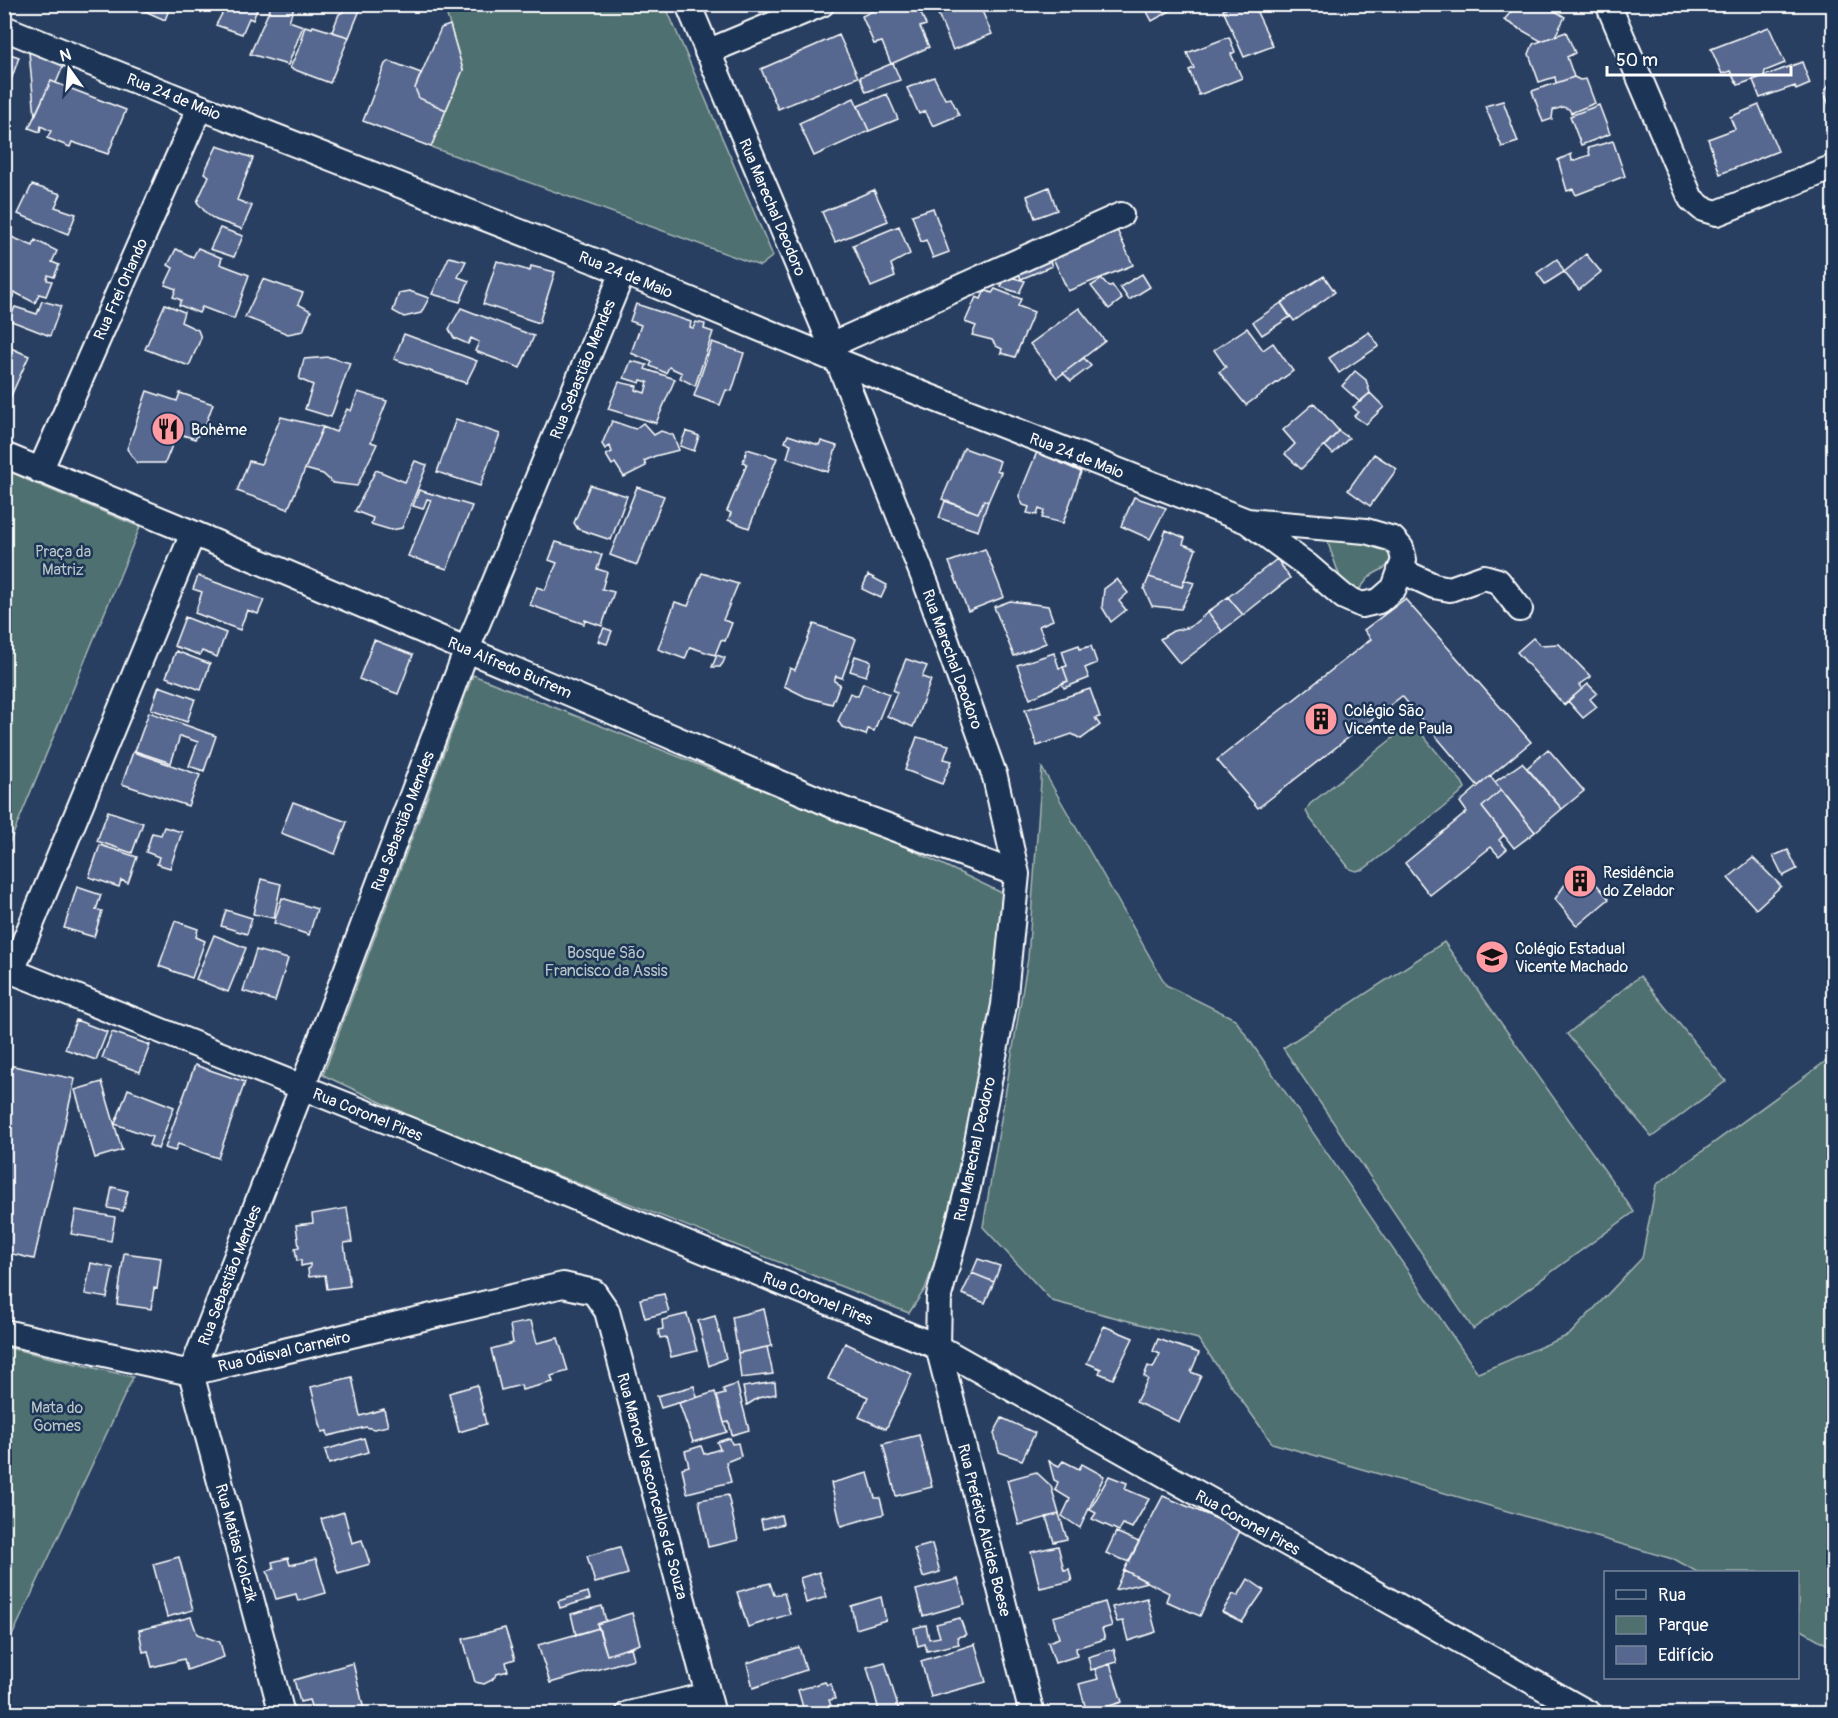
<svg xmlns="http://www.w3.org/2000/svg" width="1838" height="1718" font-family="Pangolin,sans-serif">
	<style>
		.green { fill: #506f6f; stroke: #a8b7b7; stroke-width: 1.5 }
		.building { fill: #56688f; stroke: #fff; stroke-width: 1.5 }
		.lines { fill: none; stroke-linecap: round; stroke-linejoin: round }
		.minor-casing { stroke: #fff; stroke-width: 28 }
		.minor { stroke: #1d3557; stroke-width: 24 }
		.labels { text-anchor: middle; stroke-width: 5; stroke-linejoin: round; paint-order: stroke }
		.street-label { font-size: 16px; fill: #fff; stroke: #1d3557 }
		.poi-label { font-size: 16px; fill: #fff; stroke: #1d3557; text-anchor: start }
		.park-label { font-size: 16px; fill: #b9c5c5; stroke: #1d3557 }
	</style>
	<rect width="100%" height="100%" fill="#283f62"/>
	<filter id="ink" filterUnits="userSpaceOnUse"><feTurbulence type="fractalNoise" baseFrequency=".0167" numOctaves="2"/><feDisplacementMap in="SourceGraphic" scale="12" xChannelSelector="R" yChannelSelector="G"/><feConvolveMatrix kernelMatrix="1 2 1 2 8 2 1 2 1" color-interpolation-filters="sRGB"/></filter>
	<g filter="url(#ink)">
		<path class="green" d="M444 5H665L773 256 760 266 431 147 463 70Z
			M5 466 27 480 140 527 5 854Z
			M1374 535 1391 554C1391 568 1383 568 1372 575 1365 580 1363 588 1354 593L1342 583 1328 543 1330 537Z
			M473 675 906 847 1002 893 996 1003 962 1187 925 1289 909 1313 434 1127 323 1075Z
			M1410 726 1419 731 1462 782 1465 788 1459 795 1364 869 1356 871 1350 869 1309 817 1306 811 1310 804 1403 730Z
			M1042 768 1166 985 1235 1019 1478 1373 1569 1335 1642 1258 1656 1185 1833 1056V1648L1798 1628V1572H1697L1676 1560 1272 1443 1198 1339 1052 1301 983 1227 1028 958Z
			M1444 942 1634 1212 1473 1329 1283 1048Z
			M1640 976 1726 1081 1652 1137 1567 1034Z
			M5 1347 133 1377 5 1651 4 1347Z"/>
		<path class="building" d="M137 4H171L165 20 136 7Z
			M222 4H259L253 20 249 18 242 34 216 25 224 10 220 9Z
			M272 4H295L289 21 303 26 288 65 250 54Z
			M346 4 362 5 349 37 332 32 339 14 343 12Z
			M887 4H897L899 7 904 4H917L926 25 920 27 929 47 891 64 882 42 874 44 862 16Z
			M934 4H979L992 34 953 50Z
			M1143 4H1169L1172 10 1152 21Z
			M1235 4H1253L1273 46 1244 57 1223 10Z
			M1522 4H1544L1565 17 1555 36 1541 41 1504 20 1516 6Z
			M450 25 463 70 446 110 419 98 415 88 441 28Z
			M305 26 312 28 313 26 349 37 330 83 290 68 303 39H301Z
			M1769 27 1785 63 1765 71 1764 76 1738 85 1730 71 1722 74 1711 49Z
			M1566 32 1575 53 1567 57 1574 77 1556 83 1555 77 1539 82 1529 54 1533 44Z
			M839 35 858 77 778 109 761 69Z
			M1229 37 1235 52 1231 54 1242 78 1199 95 1189 70 1194 68 1187 53Z
			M4 52 19 57 6 95H4Z
			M29 52 64 64 56 83 51 81 35 116Z
			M389 61 421 73 415 88 419 98 446 110 431 147 363 121 385 64Z
			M1802 62 1810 84 1796 90 1795 86 1760 98 1753 80Z
			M893 63 900 80 866 92 860 77Z
			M934 77 945 99 951 98 959 115 933 126 925 111 919 114 907 88Z
			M1574 77 1580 80 1586 79 1595 103 1571 113 1569 109 1563 107 1553 110 1552 119 1543 122 1532 91Z
			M1834 77V116L1824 93Z
			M51 81 126 110 108 154 72 142 70 147 47 138 51 131 41 126 40 132 29 128Z
			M887 94 898 119 869 131 858 106Z
			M854 98 869 131 814 156 799 123Z
			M1503 101 1518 142 1502 147 1485 106Z
			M1599 105 1610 134 1581 145 1570 116Z
			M1759 105 1778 151 1720 174 1708 139 1735 129 1730 117Z
			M1613 141 1625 176 1576 195 1573 189 1567 191 1558 160 1571 154 1572 161 1590 155 1588 148Z
			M217 146 253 158 237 200 252 206 242 229 216 220 207 214 197 202 209 176 204 173Z
			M32 185 61 194 55 207 76 214 68 234 18 214Z
			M1049 187 1057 210 1035 218 1027 196Z
			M874 190 888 221 835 242 822 212Z
			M933 208 949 252 933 258 926 240 921 242 912 215Z
			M899 226 910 254 891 264 895 277 871 287 853 245Z
			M220 228 243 236 234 257 210 249Z
			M1117 230 1133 265 1068 291 1053 258 1080 248 1078 244Z
			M9 236 33 246 35 240 57 251 52 262 59 265 54 277 48 275 47 280 52 281 46 296 39 294 35 303 14 292 13 297 4 292V248Z
			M198 248 222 258 220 264 249 275 234 319 202 307 199 313 179 305 181 300 173 297 176 289 165 285 173 268 168 265 176 249 193 257Z
			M1047 254 1052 266 1021 279 1016 267Z
			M1586 254 1601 272 1579 290 1564 272Z
			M449 257 466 261 458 277 469 281 460 302 432 294Z
			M1557 259 1564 272 1545 284 1537 273Z
			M497 261 530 271 531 266 555 272 539 323 483 304Z
			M1142 274 1150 287 1129 300 1120 287Z
			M1006 276 1025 281 1019 293 1001 287Z
			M1324 276 1335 292 1294 321 1281 303Z
			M263 279 303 293 298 304 311 311 303 331 288 334 245 317Z
			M1102 279 1109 287 1112 285 1122 299 1109 309 1091 286Z
			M995 289 1021 299 1018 306 1034 312 1015 357 1001 353 1002 349 996 346 992 340 972 335 976 326 965 322 976 297 981 299 985 290 992 293Z
			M409 291 429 298 421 313 404 317 393 311 399 293Z
			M42 301 61 306 50 336 9 320 15 307 37 314Z
			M1281 303 1290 317 1262 335 1253 322Z
			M165 304 184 312 181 322 198 330 201 338 189 366 145 349Z
			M636 304 691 322 690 327 693 328 696 322 705 324 704 329 713 332 695 386 680 378 682 373 669 367 666 373 650 366 652 362 631 353 641 325 630 321Z
			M461 308 534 336 520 368 475 351 479 342 471 338 468 344 454 338 449 329Z
			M1079 308 1105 341 1057 378 1030 344Z
			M1247 328 1263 350 1273 343 1293 371 1246 405 1219 372 1226 367 1214 350Z
			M1369 332 1379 346 1339 373 1329 358Z
			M404 334 477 361 466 383 394 359Z
			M712 342 744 353 732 391 726 390 720 405 694 396Z
			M4 345 29 356 10 398 4 395Z
			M329 357 350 363 331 417 305 409 313 385 299 379 304 359Z
			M1084 358 1091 366 1071 381 1063 373Z
			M631 361 647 365 645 369 675 379 656 423 608 409 619 382 637 386 636 390 645 393 648 382 641 380 640 383 624 378Z
			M1355 371 1366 380 1370 393 1360 402 1342 386Z
			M147 391 177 401 180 393 213 404 205 426 195 439 177 433 165 463H137L127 449Z
			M358 392 387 401 371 442 377 444 357 486 333 483 323 474 305 469 323 427 336 432 347 409 351 411Z
			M1370 393 1384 407 1366 424 1354 416 1358 412 1353 407Z
			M1314 403 1339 431 1301 469 1285 454 1295 444 1283 430Z
			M281 417 323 427 288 509 237 491 249 461 261 464Z
			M456 419 500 434 480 486 437 472Z
			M612 421 635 429 643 423 654 435 661 431 673 435 679 450 655 456 644 461 646 466 624 477 615 463 612 465 606 455 612 452 610 446 605 449 602 444Z
			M686 431 699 436 694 451 680 446Z
			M1339 431 1349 438 1333 454 1325 446Z
			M788 435 819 445 821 441 837 446 828 472 787 458 791 444 785 442Z
			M964 448 1000 461 997 470 1001 472 988 502 984 500 978 513 942 499Z
			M747 449 777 458 749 528 728 520 731 513 727 511 747 464 743 462Z
			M1037 452 1081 472 1063 523 1042 518 1044 511 1039 509 1037 515 1027 513 1029 507 1023 505 1019 496Z
			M1374 454 1397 469 1370 506 1348 490Z
			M415 461 427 465 402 528 391 530 371 524 373 518 355 511 376 470 405 482Z
			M590 485 627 496 611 540 578 529 574 523Z
			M637 487 664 496 637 565 610 555Z
			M419 490 472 506 447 569 408 556 431 500 427 499 423 509 413 506Z
			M1134 497 1166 508 1150 539 1121 526Z
			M984 500 988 502 978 531 939 518 945 501 978 513Z
			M1166 530 1185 538 1183 544 1196 549 1182 587 1149 577Z
			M556 542 602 555 597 569 607 572 602 589 614 592 602 626 585 620 584 624 530 605 537 587 545 590 557 563 549 560Z
			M985 549 1004 597 968 611 949 562Z
			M1277 559 1290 578 1243 615 1228 597Z
			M702 573 738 584 723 620 732 623 725 641 721 640 715 655 690 647 685 659 658 649 675 602 688 606Z
			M868 575 887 585 881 598 862 589Z
			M198 576 264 600 258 614 247 610 240 630 195 613 202 592 193 589Z
			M1149 577 1182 587 1184 580 1194 583 1181 609 1152 606 1144 589Z
			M1117 579 1128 593 1119 601 1126 610 1111 622 1102 607 1104 589Z
			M1228 597 1243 615 1222 631 1208 612Z
			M1405 599 1531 742 1478 786 1402 696 1258 808 1217 760 1371 639 1364 630Z
			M1010 601 1048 606 1053 620 1039 626 1046 643 1014 656 994 607Z
			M1208 612 1222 631 1180 664 1160 639 1173 631 1190 627Z
			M185 617 226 633 217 657 202 651 200 655 174 646Z
			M814 624 856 639 842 678 836 676 834 681 840 684 832 704 806 697 784 686 790 668 795 670Z
			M604 628 612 631 607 644 598 641Z
			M1533 638 1540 645 1559 644 1591 677 1579 685 1582 689 1564 705 1517 652Z
			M374 640 413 655 398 694 359 679Z
			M1079 645 1080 649 1091 646 1097 663 1085 668 1089 678 1064 688 1062 683 1068 681 1063 667 1067 666 1062 651Z
			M176 651 210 664 201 690 166 677Z
			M1054 653 1059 668 1063 667 1068 681 1030 699 1017 665Z
			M717 655 725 658 723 663 720 667H712Z
			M855 656 871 661 866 676 850 671Z
			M906 659 927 666 922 677 931 680 913 727 887 716 897 692 893 690Z
			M863 683 889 694 874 731 868 729 866 735 842 727 838 721 850 693 858 696Z
			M1588 684 1597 693 1590 699 1597 707 1583 718 1568 701Z
			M159 686 195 699 187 722 151 709Z
			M1090 689 1100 717 1095 718 1100 725 1081 739 1072 734 1037 746 1025 710Z
			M149 712 216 736 204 771 189 766 198 742 180 736 171 763 135 751Z
			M917 737 949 745 944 759 952 761 942 784 905 770Z
			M1548 749 1584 791 1562 809 1527 768Z
			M133 752 200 775 188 806 122 784Z
			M1522 763 1562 809 1535 832 1495 782Z
			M1490 776 1501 790 1482 807 1504 835 1499 840 1507 849 1499 856 1491 847 1430 895 1405 863 1467 812 1460 802Z
			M1501 790 1535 832 1514 848 1482 807Z
			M293 802 347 822 335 854 281 833Z
			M108 811 143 823 132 853 97 841Z
			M164 827 182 832 170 868 157 864 159 857 146 852 152 833 161 835Z
			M100 845 137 857 128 883 121 880 119 887 89 877Z
			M1788 850 1797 869 1783 876 1773 856Z
			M1753 858 1781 886 1756 909 1728 878Z
			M1579 864 1609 899 1577 926 1555 899Z
			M261 879 281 884 274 918 253 914Z
			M77 887 101 895 96 910 102 911 94 937 64 928Z
			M282 898 317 909 309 935 274 923Z
			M226 910 252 918 247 934 221 926Z
			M175 921 198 929 196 937 205 941 192 978 159 966Z
			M214 935 246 948 228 992 196 979Z
			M256 950 288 959 275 1001 243 991Z
			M76 1020 107 1032 96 1060 65 1049Z
			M112 1032 150 1045 140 1072 102 1058Z
			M4 1064 75 1079 34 1259 4 1252Z
			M195 1065 245 1082 218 1158 178 1144 175 1151 165 1148Z
			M102 1082 122 1150 95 1158 75 1090Z
			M128 1089 174 1107 158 1149 149 1145 152 1137 115 1124Z
			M112 1187 128 1191 123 1211 108 1208Z
			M347 1208 352 1242 344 1243 350 1286 327 1289 325 1275 309 1277 308 1269 310 1268V1264L301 1266V1260L297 1261 295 1248 299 1247 296 1225 313 1223 312 1214Z
			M76 1210 115 1217 111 1241 71 1234Z
			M124 1253 161 1258 157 1289 154 1288 151 1309 117 1304Z
			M978 1259 1000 1266 994 1282 972 1273Z
			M91 1263 113 1268 107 1298 85 1294Z
			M972 1273 994 1282 985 1303 962 1294Z
			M664 1294 669 1312 645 1318 640 1299Z
			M764 1309 772 1346 738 1353 732 1317Z
			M687 1314 697 1351 671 1357 666 1337 660 1338 658 1330 663 1329 662 1320Z
			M715 1316 726 1358 709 1366 698 1321Z
			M531 1321 537 1343 558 1338 568 1371 551 1376 553 1382 522 1390 521 1385 501 1390 491 1349 513 1343 510 1325Z
			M1104 1326 1133 1338 1113 1379 1099 1373 1101 1369 1087 1363Z
			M1158 1339 1199 1353 1191 1372 1201 1376 1179 1422 1136 1402 1148 1379 1144 1376 1148 1366 1153 1368 1160 1354 1153 1351Z
			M845 1343 912 1374 886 1429 859 1417 868 1397 828 1379Z
			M767 1347 773 1374 741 1378 738 1353Z
			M352 1377 360 1416 384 1409 388 1426 374 1429 366 1427 328 1436 327 1431 322 1432 311 1387Z
			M775 1382 776 1394 758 1398 747 1405 743 1387Z
			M737 1384 749 1430 732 1435 729 1422 724 1423 717 1396 725 1394 723 1389Z
			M477 1385 486 1424 459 1432 449 1393Z
			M694 1386 697 1397 661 1408 657 1396Z
			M715 1392 727 1432 693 1442 679 1403Z
			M1002 1418 1035 1433 1022 1460 999 1452 994 1433Z
			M919 1435 932 1487 896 1496 883 1444Z
			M364 1438 368 1452 329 1464 325 1450Z
			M730 1438 732 1444 738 1443 741 1456 726 1462 731 1482 687 1493 682 1468 689 1466 685 1451 701 1446 704 1454 720 1449 717 1442Z
			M1049 1461 1059 1466 1063 1461 1079 1469 1082 1464 1104 1476 1080 1528 1062 1516 1070 1499 1055 1490 1058 1482 1054 1480Z
			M1036 1472 1051 1486 1059 1514 1019 1525 1007 1480Z
			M868 1473 875 1498H880L884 1514 841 1526 831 1483Z
			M1109 1476 1127 1483 1125 1489 1149 1499 1132 1528 1123 1524 1119 1531 1092 1519 1096 1513 1090 1510Z
			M728 1495 738 1540 708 1547 699 1500Z
			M1163 1496 1241 1529 1200 1616 1166 1601 1169 1593 1124 1570Z
			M344 1512 352 1543 362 1540 370 1564 338 1573 321 1519Z
			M1059 1514 1067 1539 1054 1542 1046 1517Z
			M781 1515 783 1524 763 1529 761 1520Z
			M1116 1532 1139 1542 1129 1562 1106 1553Z
			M932 1544 940 1572 923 1577 914 1549Z
			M1058 1546 1064 1570 1069 1569 1072 1581 1040 1588 1031 1552Z
			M620 1547 628 1574 595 1583 587 1556Z
			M179 1557 193 1610 167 1617 153 1564Z
			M288 1558 290 1565 316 1559 326 1593 298 1601 296 1594 276 1599 267 1571 274 1569 272 1562Z
			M1124 1570 1147 1582 1115 1590Z
			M819 1572 827 1597 806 1603 800 1578Z
			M958 1579 965 1604 923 1616 916 1590Z
			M1248 1579 1264 1590 1242 1622 1222 1612 1233 1594 1238 1596Z
			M770 1583 774 1595 784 1593 790 1614 748 1627 737 1592Z
			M588 1592 590 1599 560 1608 558 1601Z
			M881 1597 886 1620 856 1629 851 1606Z
			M1147 1598 1156 1632 1128 1641 1123 1621 1117 1622 1112 1607Z
			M1105 1602 1112 1626 1102 1629 1105 1639 1076 1648 1077 1656 1055 1663 1048 1642 1059 1638 1053 1617Z
			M602 1606 606 1621 597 1624 599 1628 576 1635 571 1614Z
			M632 1613 640 1644 607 1655 597 1624Z
			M191 1617 197 1634 220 1642 224 1657 187 1670 184 1659 152 1667 148 1651 143 1652 139 1630Z
			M960 1618 966 1635 957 1637 959 1644 927 1651 925 1644 918 1646 914 1628 926 1625 929 1639 940 1637 936 1624Z
			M505 1628 515 1659 506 1662 508 1671 497 1674 492 1680 484 1684 475 1682 463 1639Z
			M599 1628 607 1655 631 1647 634 1659 550 1683 538 1645Z
			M975 1644 986 1682 931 1697 921 1661Z
			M799 1647 806 1670 753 1688 747 1663Z
			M1114 1649 1117 1662 1091 1670 1088 1657Z
			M885 1662 900 1714H880L867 1667Z
			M353 1663 365 1714H306V1711L312 1709 309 1700 300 1702 294 1680Z
			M1110 1664 1122 1702 1087 1713 1079 1684 1098 1679 1095 1669Z
			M825 1682 827 1685 831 1684 835 1699 829 1700 834 1714H805L798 1690Z"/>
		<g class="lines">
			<g class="minor-casing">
				<path id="minor" d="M688 4 838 361 927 586 995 777 1017 874 1004 1005 968 1188 939 1296 938 1347 1032 1714
					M1608 4 1691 199 1703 209 1717 213 1834 167
					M4 28 200 107 623 272 838 361 1247 521 1308 566 1344 597 1362 605 1379 601 1394 588 1404 560 1401 548 1393 539 1366 531 1247 521
					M707 52 822 4
					M831 345 1121 215
					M4 455 193 533 839 808 1017 874
					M40 471 200 107
					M1400 570 1434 586 1450 589 1484 577 1498 581 1520 609
					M4 968 432 1139 938 1347 1590 1714
					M12 971 193 533
					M4 1332 191 1373 563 1285 594 1292 607 1311 713 1714
					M282 1714 191 1373 302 1088 467 649 623 272
					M628 1714 708 1695"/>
			</g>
			<use href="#minor" class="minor"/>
		</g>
	</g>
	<defs>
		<g id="restaurant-disc" transform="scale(1.725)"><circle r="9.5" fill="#ff9aa2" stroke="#1d3557"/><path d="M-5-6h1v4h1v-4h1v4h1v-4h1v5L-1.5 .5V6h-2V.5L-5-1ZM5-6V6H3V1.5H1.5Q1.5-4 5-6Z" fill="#111"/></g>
		<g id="building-disc" transform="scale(1.725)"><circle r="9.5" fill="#ff9aa2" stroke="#1d3557"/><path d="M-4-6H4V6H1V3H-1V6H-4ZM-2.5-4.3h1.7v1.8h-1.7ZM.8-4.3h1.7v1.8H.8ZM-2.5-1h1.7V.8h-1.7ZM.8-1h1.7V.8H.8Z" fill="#111"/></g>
		<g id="school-disc" transform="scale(1.725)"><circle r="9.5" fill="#ff9aa2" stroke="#1d3557"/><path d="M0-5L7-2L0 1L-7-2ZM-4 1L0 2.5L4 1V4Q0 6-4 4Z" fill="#111"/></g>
	</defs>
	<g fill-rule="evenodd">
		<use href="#restaurant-disc" x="168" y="429"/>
		<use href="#building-disc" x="1321" y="719"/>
		<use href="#building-disc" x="1580" y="881"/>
		<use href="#school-disc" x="1492" y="957"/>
	</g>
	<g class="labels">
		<g class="street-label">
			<text transform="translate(174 96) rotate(22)" y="6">Rua 24 de Maio</text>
			<text transform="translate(773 207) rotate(67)" y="6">Rua Marechal Deodoro</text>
			<text transform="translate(626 274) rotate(22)" y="6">Rua 24 de Maio</text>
			<text transform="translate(120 289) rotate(-66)" y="6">Rua Frei Orlando</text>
			<text transform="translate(582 369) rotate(-68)" y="6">Rua Sebastião Mendes</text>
			<text transform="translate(1077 455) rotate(21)" y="6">Rua 24 de Maio</text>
			<text transform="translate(953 659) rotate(70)" y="6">Rua Marechal Deodoro</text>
			<text transform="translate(510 667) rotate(23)" y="6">Rua Alfredo Bufrem</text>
			<text transform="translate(402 821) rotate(-69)" y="6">Rua Sebastião Mendes</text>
			<text transform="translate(368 1114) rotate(22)" y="6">Rua Coronel Pires</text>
			<text transform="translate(974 1149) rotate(-78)" y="6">Rua Marechal Deodoro</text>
			<text transform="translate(229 1275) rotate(-69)" y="6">Rua Sebastião Mendes</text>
			<text transform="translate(818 1298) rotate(22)" y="6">Rua Coronel Pires</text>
			<text transform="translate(284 1351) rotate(-13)" y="6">Rua Odisval Carneiro</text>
			<text transform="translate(653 1486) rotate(75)" y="6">Rua Manoel Vasconcellos de Souza</text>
			<text transform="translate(1248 1522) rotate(29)" y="6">Rua Coronel Pires</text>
			<text transform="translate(985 1530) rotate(76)" y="6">Rua Prefeito Alcides Boese</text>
			<text transform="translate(237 1543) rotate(75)" y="6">Rua Matias Kolczik</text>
		</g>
		<g class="poi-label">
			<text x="191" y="435">Bohème</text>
			<text x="1344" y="716">Colégio São<tspan x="1344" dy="18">Vicente de Paula</tspan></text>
			<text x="1603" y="878">Residência<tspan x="1603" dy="18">do Zelador</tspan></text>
			<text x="1515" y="954">Colégio Estadual<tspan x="1515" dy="18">Vicente Machado</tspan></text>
		</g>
		<g class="park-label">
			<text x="63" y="557">Praça da<tspan x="63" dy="18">Matriz</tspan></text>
			<text x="606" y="958">Bosque São<tspan x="606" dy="18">Francisco da Assis</tspan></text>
			<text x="57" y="1413">Mata do<tspan x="57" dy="18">Gomes</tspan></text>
		</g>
	</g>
	<rect width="1838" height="1718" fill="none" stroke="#1d3557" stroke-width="24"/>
	<rect x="12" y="12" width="1814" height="1694" fill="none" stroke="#fff" stroke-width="2" filter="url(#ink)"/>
	<rect x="1604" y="1571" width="195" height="108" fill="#1d3557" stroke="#77869a" stroke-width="1.5"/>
	<rect x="1616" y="1590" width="30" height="9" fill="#1d3557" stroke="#77869a" stroke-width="1.5"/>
	<text x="1658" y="1601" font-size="18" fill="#ffffff">Rua</text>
	<rect x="1616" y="1616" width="30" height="18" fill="#506f6f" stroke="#77869a" stroke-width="1.5"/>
	<text x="1658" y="1631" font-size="18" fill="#ffffff">Parque</text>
	<rect x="1616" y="1646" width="30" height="18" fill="#56688f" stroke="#77869a" stroke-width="1.5"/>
	<text x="1658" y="1661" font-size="18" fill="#ffffff">Edifício</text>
	<g transform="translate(69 69) rotate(345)" stroke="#1d3557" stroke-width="4.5" paint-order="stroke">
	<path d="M0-4.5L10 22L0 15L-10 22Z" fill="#ffffff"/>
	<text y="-9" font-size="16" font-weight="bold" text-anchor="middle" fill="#ffffff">N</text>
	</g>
	<path d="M1607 66v9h184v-9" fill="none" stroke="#ffffff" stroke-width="3"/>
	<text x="1616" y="66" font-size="18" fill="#ffffff" stroke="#1d3557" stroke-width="4.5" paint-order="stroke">50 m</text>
</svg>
